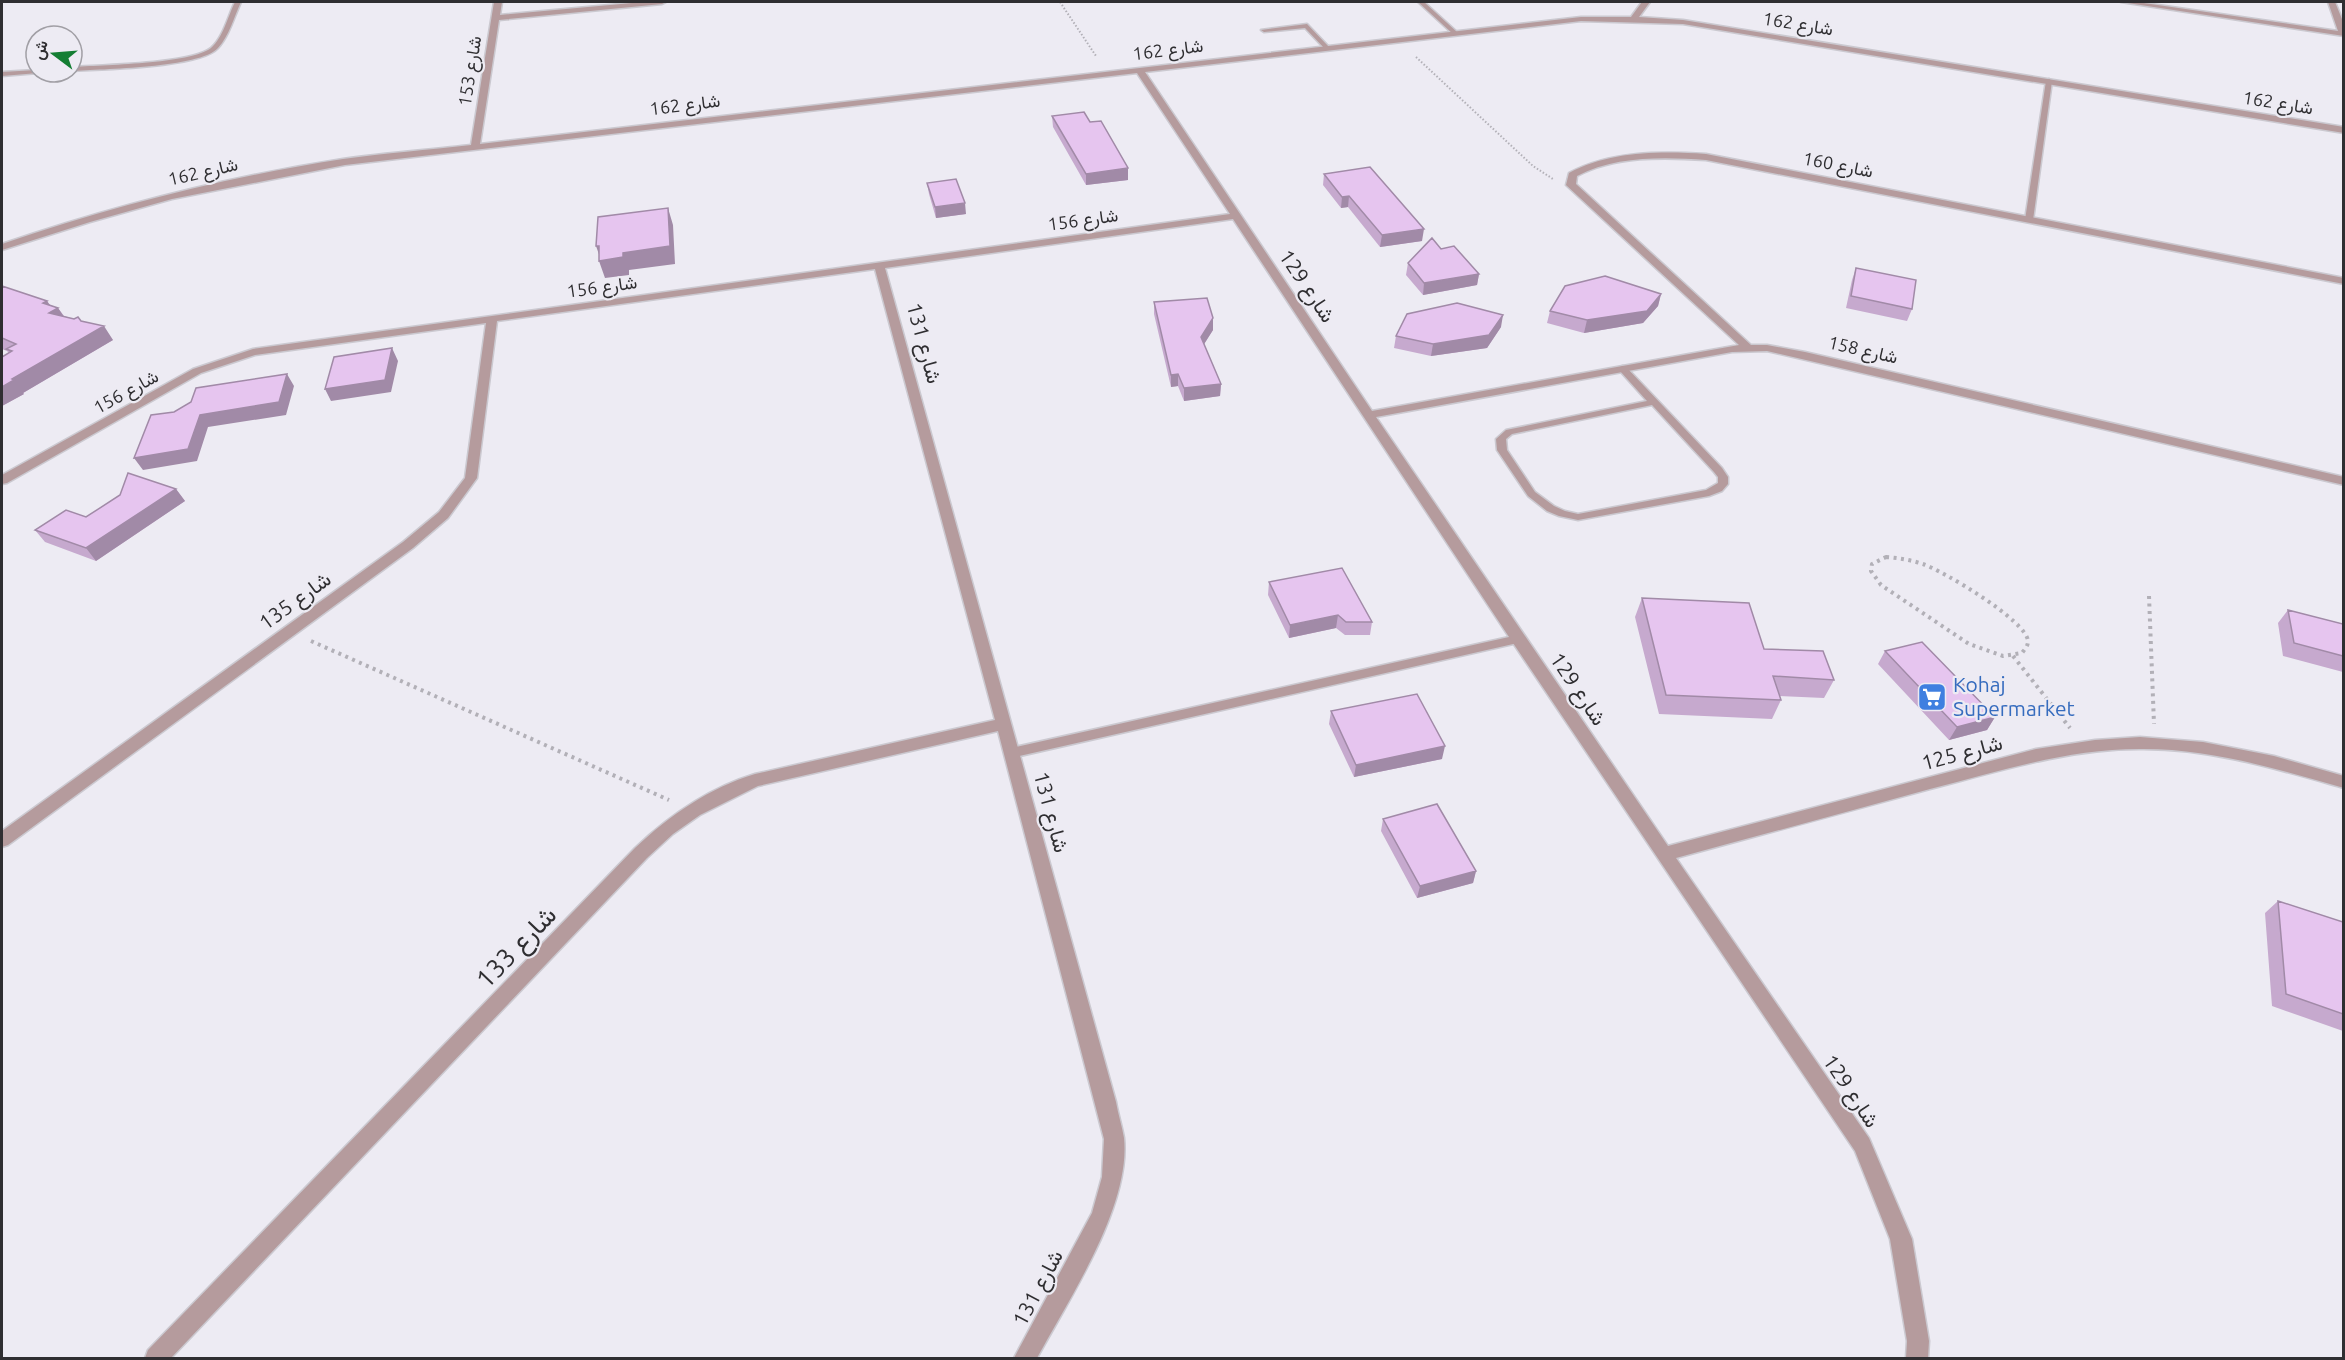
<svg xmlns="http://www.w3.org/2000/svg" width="2345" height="1360" font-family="Ubuntu,Vazirmatn,sans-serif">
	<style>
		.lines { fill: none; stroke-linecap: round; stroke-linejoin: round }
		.lane-casing { stroke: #cbc9d0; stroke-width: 3 }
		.street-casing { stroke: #cbc9d0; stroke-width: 3 }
		.path-far1 { stroke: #b2b0b7; stroke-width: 2; stroke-dasharray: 1.5 2; stroke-linecap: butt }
		.path { stroke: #b2b0b7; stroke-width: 4; stroke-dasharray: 3 4.5; stroke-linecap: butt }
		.lane { fill: #b59b9d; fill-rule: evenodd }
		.street { fill: #b59b9d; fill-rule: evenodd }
		.wall { fill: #c6a9ce }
		.shaded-wall { fill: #a18aa7 }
		.building { fill: #e6c5ef; stroke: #a18aa7; stroke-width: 1.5 }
		.labels { text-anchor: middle; stroke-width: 4.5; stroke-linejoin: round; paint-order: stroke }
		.far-street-label { font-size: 18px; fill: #2f2e31; stroke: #edebf3 }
		.street-label { font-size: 21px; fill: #2f2e31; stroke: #edebf3 }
		.shop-label { font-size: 21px; fill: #366cbe; stroke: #edebf3; text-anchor: start }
		.near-street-label { font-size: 26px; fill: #2f2e31; stroke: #edebf3 }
	</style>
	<rect width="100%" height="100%" fill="#edebf3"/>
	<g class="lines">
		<g class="lane-casing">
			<path id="lane" d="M235 2H241C234 17 229 36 218 48 200 68 101 69 72 71V67C101 65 191 64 211 48 223 38 228 16 235 2Z
				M1418 2H1424L1457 32V34H1453Z
				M1307 24 1329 47V49H1325L1305 28 1264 32 1261 30Z
				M36 70V72H39L38 73 2 76V72Z
				M2049 79 2052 81 2033 220 2029 222 2025 220 2046 81Z
				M1623 366 1626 367 1722 468 1728 477V484L1722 491 1709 496 1578 520 1559 516 1547 511 1528 496 1497 450 1496 439 1506 430 1647 401 1620 371V367ZM1652 405 1714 472 1718 477V483L1706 490 1578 514 1565 511 1554 506 1535 492 1507 450 1506 439 1512 434Z
				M1518 635 1524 639 1522 642 1011 758 1007 756 1005 753 1007 750 1011 748Z"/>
		</g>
		<g class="street-casing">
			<path id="street" d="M494 2H502L500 15 643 2H666L662 4 499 20 480 144 1581 17H1631L1642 2H1650L1639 17 1683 20 2344 127V133L1683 24 1581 21 1145 72 1372 411 1739 345 1566 185 1569 173C1610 151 1660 151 1706 154L2344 278V284L1706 160C1663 157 1615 156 1577 176L1576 184 1751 345H1767L1805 352 2344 477V485L1767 351 1732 352 1376 417 1668 846 2036 749 2095 740 2140 737 2203 742 2274 756 2344 776V788C2277 769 2209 748 2139 749 2068 749 1999 771 1930 789 1846 812 1761 835 1676 858L1869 1138 1912 1239 1929 1341 1928 1358H1906L1907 1341 1890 1239 1855 1151 1513 643 1233 219 885 268 1116 1102C1118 1114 1122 1126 1124 1138 1131 1206 1069 1299 1037 1358H1014L1092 1213 1102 1177 1104 1139 998 731 758 786 700 815 673 834 647 858 171 1358H145L148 1350 635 848C670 815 709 788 755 774L995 720 875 269 497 321 477 478 448 518 413 548 8 845 2 847V831L403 542 439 512 465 478 486 323 255 355 201 373 7 483 2 484V475L193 369 253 349 1230 214 1137 73 345 165 172 199 90 222 2 250V244C113 206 227 177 343 159 385 153 428 150 471 145Z
				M2121 2H2137L2338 31 2328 2H2335L2344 24V36Z"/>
		</g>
		<path class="path-far1" d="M1060 2 1096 56
			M1416 57 1533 166 1553 179"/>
		<path class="path" d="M1886 557C1899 558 1911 560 1923 564 1943 571 2026 620 2028 641 2028 646 2025 649 2022 653L2003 656 1969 644 1881 585 1871 571 1872 564Z
			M2149 596 2154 724
			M311 641 669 800
			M2013 656 2070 728"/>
		<use href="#lane" class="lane"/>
		<use href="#street" class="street"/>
	</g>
	<path class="wall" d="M1052 116 1090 122 1128 180 1086 185 1053 127Z
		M1324 174 1422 241 1380 247 1348 207 1341 208 1323 185Z
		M927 183 966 214 936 218 929 194Z
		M1441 249 1479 274 1477 285 1423 295 1406 275 1408 263Z
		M1856 268 1912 309 1907 321 1846 308 1852 280Z
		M2 286 47 301 50 305 58 308 64 316 81 321 113 340 23 393 24 394 2 406V357L9 353 7 351 2 349Z
		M1661 294 1658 306 1643 323 1584 333 1547 323 1550 311Z
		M1154 302 1213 330 1204 344 1221 384 1220 396 1184 401 1178 386 1171 387 1154 314Z
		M1501 327 1487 348 1431 356 1394 348 1396 336Z
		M176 489 185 501 96 561 45 542 35 530 86 517Z
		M1269 582 1372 622 1370 635H1345L1336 628 1289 638 1268 595Z
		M1642 598 1764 649 1834 680 1824 698 1779 696 1781 700 1772 719 1659 714 1635 617Z
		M2288 610 2343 624V672L2283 656 2278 623Z
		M1885 651 1995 717 1987 730 1949 740 1878 664Z
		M1331 711 1442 759 1354 777 1329 724Z
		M1383 819 1476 871 1473 883 1417 898 1381 831Z
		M2278 901 2343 922V1031L2272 1006 2265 913Z"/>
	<path class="shaded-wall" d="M1128 168V180L1086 185V174Z
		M1349 196 1348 207 1341 208 1342 197Z
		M965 203 966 214 936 218 935 207Z
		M668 208 673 225 675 264 629 270V275L605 278 599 261 601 260 596 246H599L623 253Z
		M1424 229 1422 241 1380 247 1382 235Z
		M1479 274 1477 285 1423 295 1424 283Z
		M1661 294 1658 306 1643 323 1584 333 1587 320Z
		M47 301 53 310 58 308 67 321 58 326 43 303Z
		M1503 315 1501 327 1487 348 1431 356 1433 344Z
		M1213 318V330L1201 349V337Z
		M104 326 113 340 23 393 24 394 2 406V387L12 379Z
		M392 348 398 361 391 392 331 401 325 389Z
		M287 374 294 386 286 415 208 427 197 461 143 470 134 458 200 415Z
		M1178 374V386L1171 387V375Z
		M1221 384 1220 396 1184 401V388Z
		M176 489 185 501 96 561 86 548Z
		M1338 615 1336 628 1289 638 1290 625Z
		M1995 717 1987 730 1949 740 1957 727Z
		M1445 746 1442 759 1354 777 1356 765Z
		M1476 871 1473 883 1417 898 1420 886Z"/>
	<path class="building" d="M1084 112 1090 122 1101 121 1128 168 1086 174 1052 116Z
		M1370 167 1424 229 1382 235 1349 196 1342 197 1324 174Z
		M956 179 965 203 935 207 927 183Z
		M668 208 670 246 623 253V257L599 261V246H596L598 217Z
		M1432 238 1441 249 1454 246 1479 274 1424 283 1408 263Z
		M1856 268 1916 280 1912 309 1851 296Z
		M1605 276 1661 294 1647 311 1587 320 1550 311 1565 286Z
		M2 286 47 301 43 303 58 308 49 313 74 319 78 317 81 321 104 326 12 379 14 380 2 387V357L12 351 6 349 16 344 2 338Z
		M1207 298 1213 318 1201 337 1221 384 1184 388 1178 374 1171 375 1154 302Z
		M1457 303 1503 315 1489 335 1433 344 1396 336 1407 314Z
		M392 348 385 380 325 389 334 357Z
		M287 374 279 402 200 415 188 449 134 458 151 415 174 412 191 402 196 388Z
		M128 473 176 489 86 548 35 530 66 510 86 517 120 495Z
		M1342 568 1372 622H1346L1338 615 1290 625 1269 582Z
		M1642 598 1749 603 1764 649 1823 651 1834 680 1773 676 1781 700 1666 695Z
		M2288 610 2343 624V656L2294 643Z
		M1922 642 1995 717 1957 727 1885 651Z
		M1417 694 1445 746 1356 765 1331 711Z
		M1437 804 1476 871 1420 886 1383 819Z
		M2278 901 2343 922V1014L2286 994Z"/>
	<defs>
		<g id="supermarket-square" transform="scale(1.5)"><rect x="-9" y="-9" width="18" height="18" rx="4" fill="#3f7fe0" stroke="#edebf3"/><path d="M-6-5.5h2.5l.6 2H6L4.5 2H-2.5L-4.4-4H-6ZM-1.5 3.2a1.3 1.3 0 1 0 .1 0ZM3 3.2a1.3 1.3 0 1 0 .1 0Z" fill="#fff"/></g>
	</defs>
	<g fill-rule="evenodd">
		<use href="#supermarket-square" x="1932" y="697"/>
	</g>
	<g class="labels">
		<g class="far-street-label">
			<text transform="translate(1798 24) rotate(9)" y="6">شارع 162</text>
			<text transform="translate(1168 50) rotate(-7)" y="6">شارع 162</text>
			<text transform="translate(470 71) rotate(-81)" y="6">شارع 153</text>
			<text transform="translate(2278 103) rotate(9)" y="6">شارع 162</text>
			<text transform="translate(685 105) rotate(-7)" y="6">شارع 162</text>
			<text transform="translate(1838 165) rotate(11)" y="6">شارع 160</text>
			<text transform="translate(203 172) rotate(-13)" y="6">شارع 162</text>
			<text transform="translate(1083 220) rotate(-8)" y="6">شارع 156</text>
			<text transform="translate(602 287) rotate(-8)" y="6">شارع 156</text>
			<text transform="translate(1863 350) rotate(13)" y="6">شارع 158</text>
			<text transform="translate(126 392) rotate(-29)" y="6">شارع 156</text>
		</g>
		<g class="street-label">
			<text transform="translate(1307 286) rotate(56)" y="7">شارع 129</text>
			<text transform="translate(924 343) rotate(75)" y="7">شارع 131</text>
			<text transform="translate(295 601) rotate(-36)" y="7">شارع 135</text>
			<text transform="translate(1578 689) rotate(56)" y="7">شارع 129</text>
			<text transform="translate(1962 753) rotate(-15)" y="7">شارع 125</text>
			<text transform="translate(1051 812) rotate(75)" y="7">شارع 131</text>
			<text transform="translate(1851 1091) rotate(56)" y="7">شارع 129</text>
			<text transform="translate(1038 1288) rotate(-62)" y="7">شارع 131</text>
		</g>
		<g class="shop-label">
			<text x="1953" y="692">Kohaj<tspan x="1953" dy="24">Supermarket</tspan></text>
		</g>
		<g class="near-street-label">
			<text transform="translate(516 947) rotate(-46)" y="9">شارع 133</text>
		</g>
	</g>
	<rect width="2345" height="1360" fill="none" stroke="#2f2e31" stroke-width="6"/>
	<g transform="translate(54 54) rotate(286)"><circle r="28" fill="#edebf3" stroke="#a19fa5" stroke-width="1.5"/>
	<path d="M0-4.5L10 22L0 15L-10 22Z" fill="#147e33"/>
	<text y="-9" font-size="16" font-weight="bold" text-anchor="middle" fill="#2f2e31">ش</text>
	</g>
</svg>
